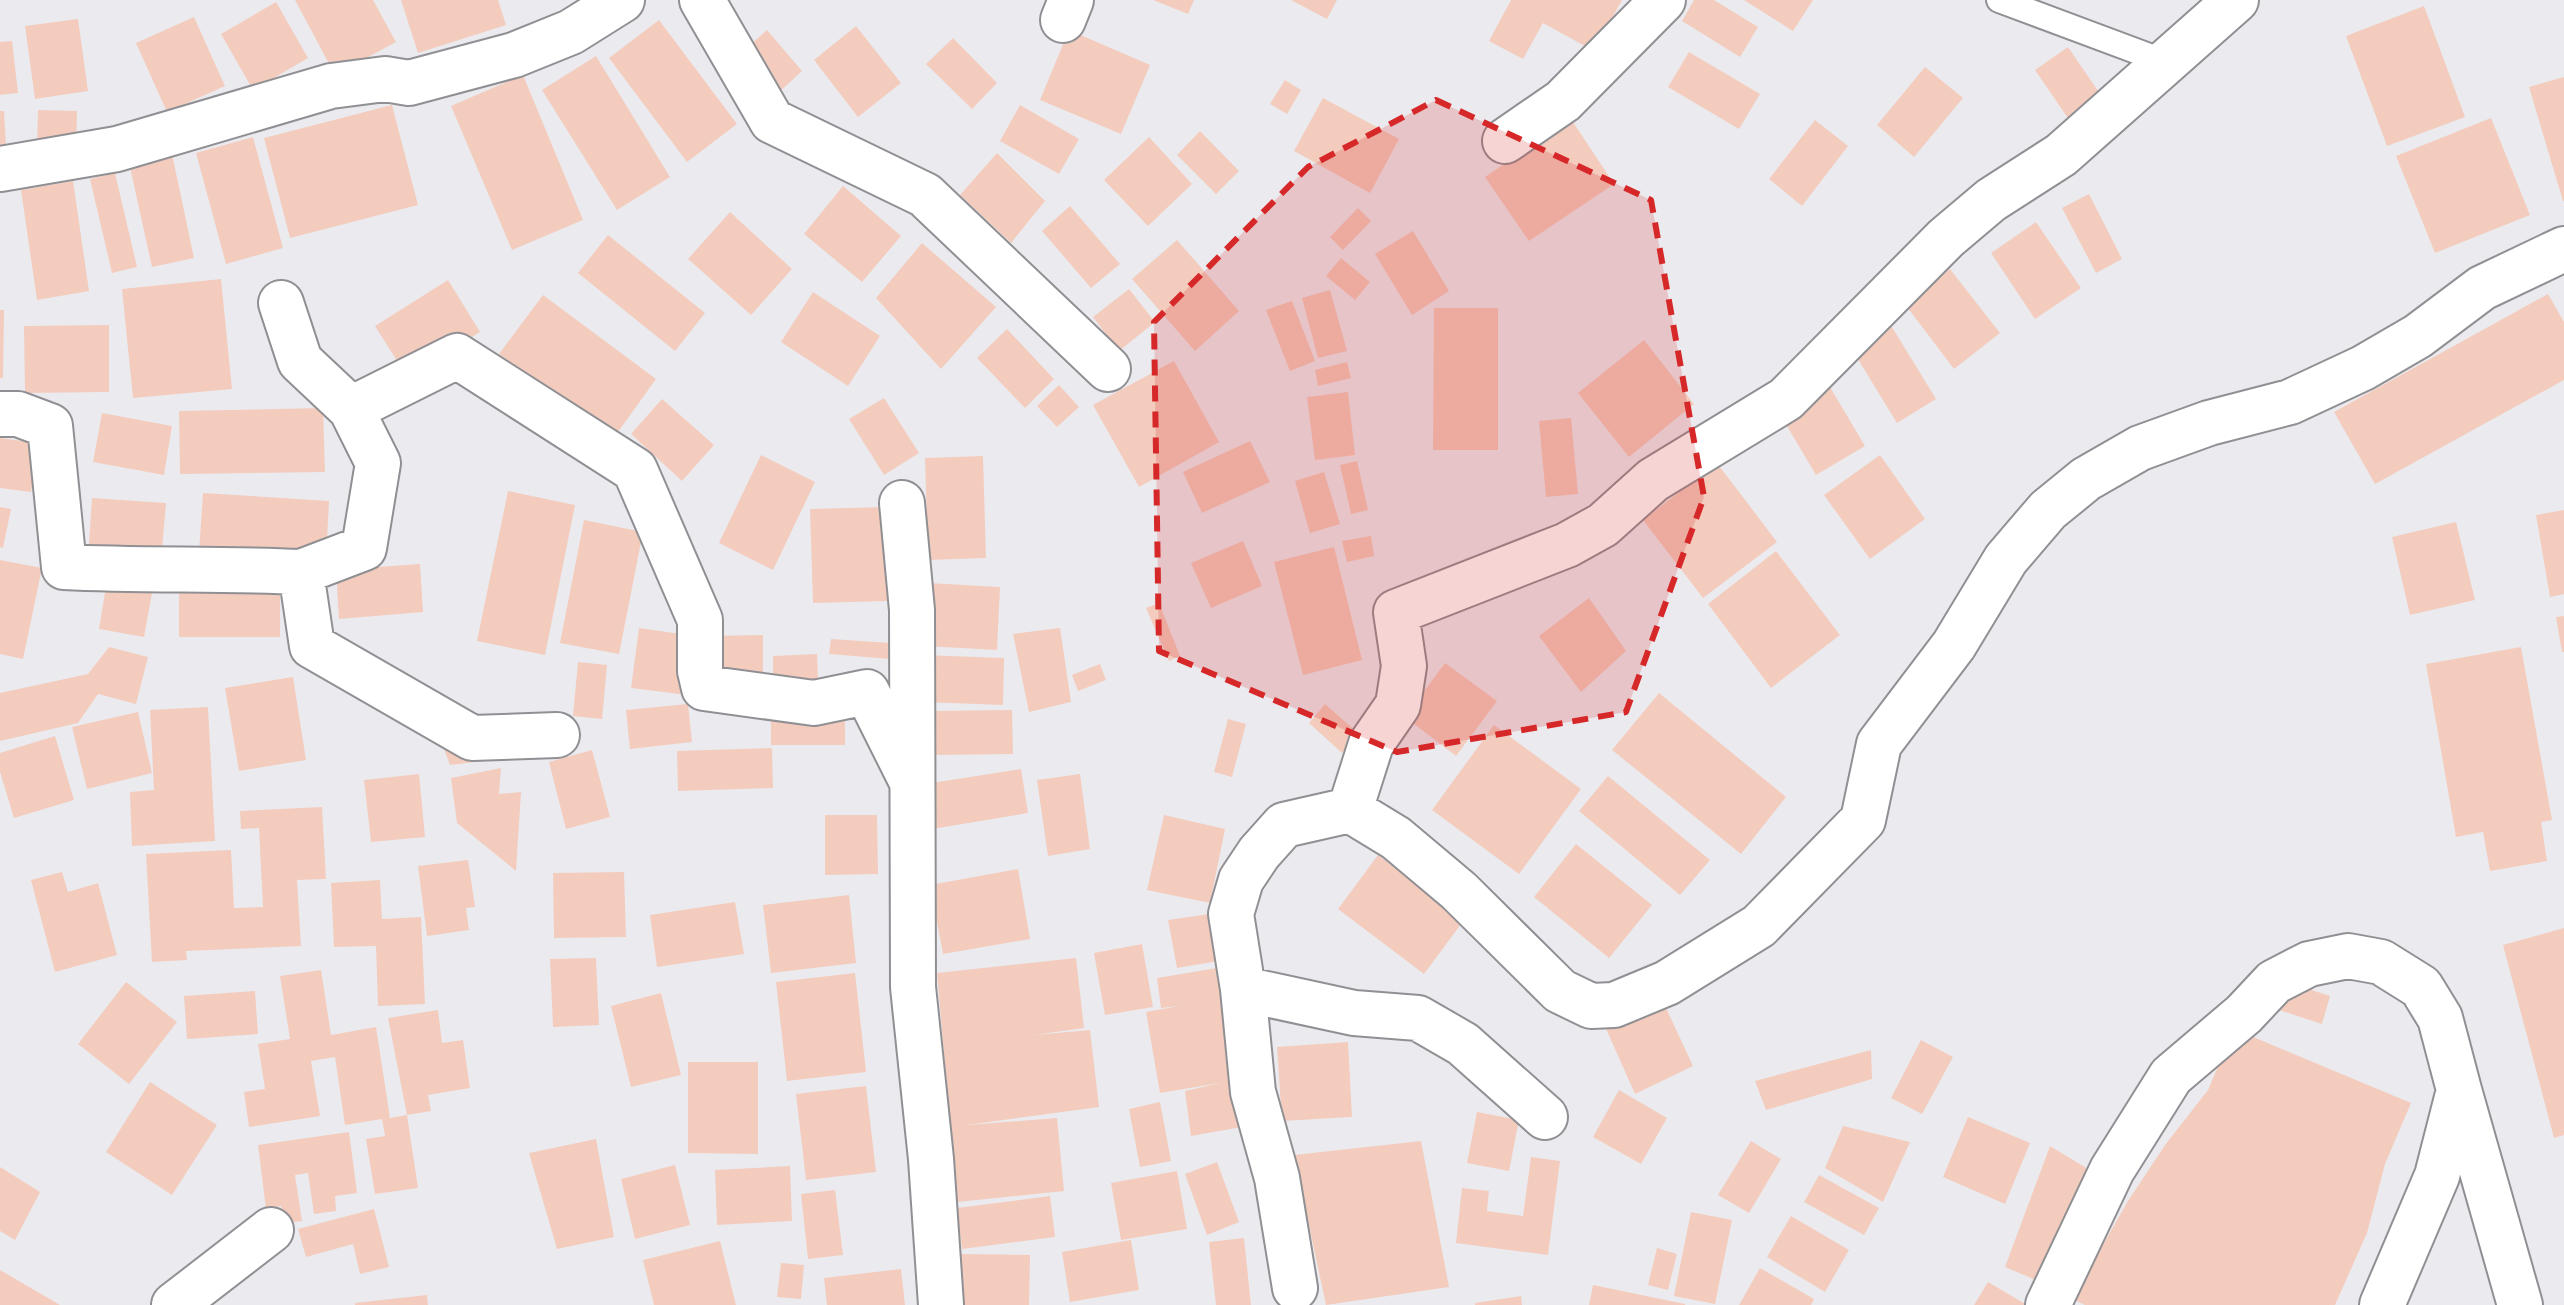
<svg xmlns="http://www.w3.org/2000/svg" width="2564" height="1305" font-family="'Exo 2',sans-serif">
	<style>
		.building { fill: #f3ccbe }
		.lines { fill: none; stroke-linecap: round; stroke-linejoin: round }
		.lane-casing { stroke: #909094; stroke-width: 28 }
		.street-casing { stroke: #909094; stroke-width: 48 }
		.lane { stroke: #fff; stroke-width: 24 }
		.street { stroke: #fff; stroke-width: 44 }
		.marked { fill: #d62828; fill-opacity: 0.2; stroke: #d62828; stroke-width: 6; stroke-dasharray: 16 10; stroke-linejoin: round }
	</style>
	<rect width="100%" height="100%" fill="#ebebef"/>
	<path class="building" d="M295 0H373L396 42 335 75Z
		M401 0H498L506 25 418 53Z
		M1153 0H1194L1188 14Z
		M1291 0H1337L1327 19Z
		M1511 0H1622L1594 51 1543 23 1523 59 1489 41Z
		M1694 0H1714L1758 27 1740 57 1682 21Z
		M1744 0H1813L1793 31Z
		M276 2 308 58 253 90 221 34Z
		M2424 6 2465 117 2387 146 2346 36Z
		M194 17 225 86 167 112 136 43Z
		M78 19 88 91 35 99 25 26Z
		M659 20 737 124 687 162 609 58Z
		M856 26 901 83 858 117 814 60Z
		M767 30 802 71 777 94 741 53Z
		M1069 30 1150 65 1121 134 1040 100Z
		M953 38 997 83 972 109 926 64Z
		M12 41 18 93 0 95V42Z
		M2068 47 2107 104 2074 127 2035 70Z
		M1689 52 1760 94 1739 129 1668 87Z
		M596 56 670 177 617 210 542 90Z
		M1925 67 1963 98 1914 157 1877 125Z
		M523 75 583 220 512 250 451 106Z
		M2564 77V201H2563L2529 87Z
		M1285 80 1301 90 1287 114 1270 104Z
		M1323 98 1399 139 1370 193 1294 151Z
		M392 105 418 205 290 238 264 138Z
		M1020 105 1079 139 1059 174 1000 141Z
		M38 110 77 111 76 151 37 150Z
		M0 111H4L7 163 0 164Z
		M2491 118 2530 215 2435 253 2396 156Z
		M1571 119 1614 184 1529 241 1485 177Z
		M1815 120 1848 146 1802 206 1769 179Z
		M1200 131 1239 171 1216 194 1177 155Z
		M253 137 283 248 226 264 196 153Z
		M1149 137 1192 184 1148 226 1104 180Z
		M171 149 194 258 152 267 128 158Z
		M997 153 1045 201 1011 243 960 195Z
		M115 173 137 267 112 273 90 179Z
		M73 181 89 291 37 300 21 190Z
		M843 186 901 236 862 282 804 234Z
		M2089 194 2122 259 2096 273 2062 208Z
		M1070 206 1120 264 1091 288 1042 231Z
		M1358 208 1371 221 1343 250 1330 237Z
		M730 212 792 269 751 315 688 259Z
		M2036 222 2081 288 2035 319 1991 253Z
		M1413 231 1449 291 1412 315 1375 254Z
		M608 235 705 313 675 351 578 273Z
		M1177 240 1239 311 1195 351 1132 279Z
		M922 243 996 307 941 369 876 298Z
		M1341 258 1370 282 1355 300 1326 276Z
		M1950 269 2000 333 1954 369 1904 303Z
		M221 279 232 389 133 398 122 289Z
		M448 280 480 332 408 378 375 326Z
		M1129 289 1155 322 1119 351 1093 317Z
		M1330 290 1347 351 1318 358 1302 298Z
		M813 292 880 336 848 386 781 342Z
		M2548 294 2564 322V380L2375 484 2334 412Z
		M543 295 656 379 613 439 499 354Z
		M1292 301 1315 361 1290 371 1266 310Z
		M1434 308H1498V450H1433Z
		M0 310H4L3 378H0Z
		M1887 319 1936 399 1897 423 1848 343Z
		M109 325V392L25 393 24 326Z
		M1007 329 1054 379 1025 408 977 358Z
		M1644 340 1694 404 1629 457 1578 393Z
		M1174 361 1219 442 1139 487 1093 405Z
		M1347 362 1351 378 1318 386 1315 370Z
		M1059 385 1079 407 1057 427 1037 406Z
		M1830 387 1865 446 1816 475 1781 416Z
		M1348 392 1355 455 1315 460 1307 397Z
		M884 398 919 453 884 475 849 419Z
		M662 399 714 445 682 481 631 434Z
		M323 408 325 472 180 474 179 411Z
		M102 413 172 426 164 475 93 462Z
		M1571 418 1578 494 1546 497 1539 421Z
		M0 438 38 443 31 492 0 488Z
		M1250 441 1270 482 1202 513 1183 472Z
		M761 455 815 482 773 570 719 543Z
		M1880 455 1925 519 1870 559 1824 495Z
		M983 456 986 558 928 560 925 458Z
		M1357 461 1368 510 1351 514 1340 465Z
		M1717 463 1777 542 1703 598 1643 520Z
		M1324 472 1340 524 1310 533 1295 481Z
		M508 491 575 505 545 655 477 641Z
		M203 493 329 501 326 561 199 552Z
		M92 498 166 503 161 562 88 558Z
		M0 507 11 509 3 548 0 547Z
		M885 507 888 601 813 603 810 509Z
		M2564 510V594L2550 597 2536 515Z
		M584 520 643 532 619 654 560 643Z
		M2456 522 2475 600 2410 615 2392 537Z
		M1371 536 1374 556 1347 562 1342 541Z
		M1243 541 1262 586 1211 608 1191 563Z
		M1334 547 1362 660 1303 675 1274 562Z
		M1776 551 1840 635 1771 688 1708 604Z
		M0 560 42 568 23 659 0 654Z
		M420 564 423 612 339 619 336 570Z
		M179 581H280V637H179Z
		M928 583 1000 587 997 650 924 646Z
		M106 586 152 593 144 637 99 629Z
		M1589 598 1626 651 1581 692 1539 636Z
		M1159 603 1180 656 1169 661 1146 608Z
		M2564 616V652H2562L2556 617Z
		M639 628 695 636 687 695 631 688Z
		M1060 628 1071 702 1029 712 1013 634Z
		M763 635V684H708V636Z
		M831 639 891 643 890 659 829 654Z
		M109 647 148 657 136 704 98 694 78 723 0 741V693L88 674Z
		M2521 647 2552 820 2541 822 2547 861 2490 871 2483 832 2456 837 2426 664Z
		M817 654 818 680 773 682V656Z
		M923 655 1004 658 1003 705 922 702Z
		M578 662 607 665 602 719 573 716Z
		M1445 663 1497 701 1456 756 1405 717Z
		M1100 664 1106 680 1078 691 1072 675Z
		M293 677 306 760 239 771 225 688Z
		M1659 693 1786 797 1741 854 1612 750Z
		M688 704 692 742 630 749 626 710Z
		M1325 704 1359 734 1342 753 1309 723Z
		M208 707 215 841 132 846 130 792 154 790 150 710Z
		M1012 710 1013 754 933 755 932 711Z
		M138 712 152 773 87 789 72 727Z
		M771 712H845V745H771Z
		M1228 719 1246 724 1232 777 1214 772Z
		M1494 725 1581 789 1519 874 1432 810Z
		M55 736 74 800 14 818 0 772V753Z
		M442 744 509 758 450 765Z
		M772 748 773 788 678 791 677 751Z
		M592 750 610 817 566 829 549 762Z
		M501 768 499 794 521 792 516 871 457 823 451 778Z
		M1021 769 1028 813 932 829 925 784Z
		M419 774 425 837 371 842 364 780Z
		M1080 774 1090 849 1048 856 1037 780Z
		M1608 776 1710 860 1680 895 1579 811Z
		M322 807 326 879 297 880 301 946 186 951 187 960 152 962 146 854 231 850 234 908 263 907 259 828 241 829 240 811Z
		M825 815H877L878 874 825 875Z
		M1164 815 1225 829 1210 903 1147 890Z
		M1576 844 1652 905 1609 958 1534 897Z
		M1378 855 1464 920 1424 974 1338 909Z
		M468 860 475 907 466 908 469 930 427 936 418 866Z
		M1018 869 1030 939 943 954 930 885Z
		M62 872 68 892 98 883 117 955 55 972 31 880Z
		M624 872 626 937 554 938 553 873Z
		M380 880 382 919 421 917 425 1004 378 1006 376 946 334 947 331 883Z
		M849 895 856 963 771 973 763 905Z
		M735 902 744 954 657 967 650 915Z
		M1216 913 1224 960 1177 968 1168 920Z
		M2564 928V1135L2554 1138 2503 945Z
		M1142 944 1153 1007 1105 1015 1094 953Z
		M596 958 599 1025 553 1027 550 959Z
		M1076 958 1084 1028 1034 1035 1090 1030 1099 1107 967 1125 1057 1118 1064 1191 957 1202 937 973Z
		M1217 968 1253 1125 1191 1136 1185 1091 1220 1083 1160 1093 1146 1012 1179 1006 1161 1008 1157 978Z
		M321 970 331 1035 376 1027 390 1118 407 1115 418 1188 375 1194 366 1139 385 1136 382 1119 345 1125 335 1057 311 1061 320 1116 249 1127 244 1092 265 1089 258 1044 290 1039 280 976Z
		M855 973 866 1072 787 1081 776 982Z
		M126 982 177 1022 129 1084 78 1044Z
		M2287 982 2330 996 2322 1024 2279 1010Z
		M255 991 258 1034 187 1039 184 996Z
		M661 993 681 1075 631 1087 611 1006Z
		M1660 995 1693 1066 1635 1094 1603 1022Z
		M438 1010 442 1043 463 1040 470 1088 428 1095 431 1111 407 1115 388 1018Z
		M2234 1029 2411 1103 2385 1164 2367 1233 2335 1305H2085L2072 1299 2128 1201 2165 1145 2208 1090Z
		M1921 1040 1953 1057 1922 1114 1891 1098Z
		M1348 1042 1352 1117 1282 1121 1277 1047Z
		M1871 1050 1872 1079 1766 1110 1755 1081Z
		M688 1062H758V1154L688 1153Z
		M150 1082 217 1125 172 1195 106 1152Z
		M866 1086 876 1172 806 1180 796 1094Z
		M1619 1090 1667 1118 1641 1164 1593 1137Z
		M1160 1102 1171 1161 1140 1167 1129 1109Z
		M1477 1112 1519 1120 1509 1171 1467 1163Z
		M1968 1117 2030 1143 2005 1204 1943 1177Z
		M1843 1126 1910 1142 1883 1202 1825 1168Z
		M349 1132 357 1193 335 1196 336 1211 314 1214 308 1173 295 1175 302 1221 284 1223 281 1206 266 1209 258 1145Z
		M596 1139 614 1237 557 1249 529 1153Z
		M1421 1141 1449 1287 1326 1305 1294 1155Z
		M1751 1141 1781 1159 1749 1213 1718 1195Z
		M2050 1146 2093 1172 2043 1283 2005 1267Z
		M1531 1157 1560 1161 1548 1255 1456 1243 1462 1188 1489 1191 1487 1211 1523 1216Z
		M1217 1162 1239 1222 1207 1235 1185 1174Z
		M675 1165 690 1225 635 1239 621 1179Z
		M790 1166 792 1221 717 1225 715 1170Z
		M0 1167 40 1192 15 1240 0 1231Z
		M1177 1171 1187 1229 1121 1240 1111 1183Z
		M1819 1175 1879 1208 1864 1235 1804 1202Z
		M835 1190 843 1255 808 1259 801 1194Z
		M1050 1196 1055 1237 962 1249 957 1208Z
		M374 1209 389 1267 360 1274 353 1244 306 1257 298 1229Z
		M1691 1212 1732 1220 1715 1304 1674 1296Z
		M1791 1216 1849 1250 1825 1292 1767 1257Z
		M1244 1238 1251 1305H1216L1209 1242Z
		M1131 1240 1139 1290 1070 1302 1062 1252Z
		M720 1241 736 1305H654L643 1260Z
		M1657 1248 1677 1254 1668 1290 1648 1285Z
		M960 1254 1030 1255 1029 1305H959Z
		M781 1263 804 1265 801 1299 777 1297Z
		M1760 1268 1814 1299 1811 1305H1739Z
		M901 1269 905 1305H827L824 1278Z
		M0 1270 60 1305H0Z
		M1988 1282 2027 1305H1974Z
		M1593 1285 1685 1304V1305H1589Z
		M427 1295 428 1305H355V1303Z
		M1521 1296 1522 1305H1475V1303Z"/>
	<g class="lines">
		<g class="lane-casing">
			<path id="lane" d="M1999 0 2168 63"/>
		</g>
		<g class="street-casing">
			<path id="street" d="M702 0 772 121 925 195 1108 369
				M1063 20 1071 0
				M1505 141 1563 101 1663 0
				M0 169 117 149 331 86 385 79 409 83 514 55 571 32 622 0
				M281 303 300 361 351 409 378 463 364 548 301 572
				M351 409 457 356 635 470 700 620V671L704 688 814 703 867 692 910 778
				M0 414H18L50 426 64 567C143 571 221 568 301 572L312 646 472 738 557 735
				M902 503 912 610 913 987 931 1159 941 1305
				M1350 810 1371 744 1398 705 1404 666 1396 612 1567 545 1603 525 1653 480 1786 399 1946 238 1991 200 2061 155 2236 0
				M1243 989 1354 1013 1418 1018 1463 1044 1545 1117
				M2459 1090 2520 1305
				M1295 1288 1277 1178 1253 1092 1243 989 1231 914 1241 880 1259 853 1284 825 1350 810 1396 838 1459 891 1560 991 1591 1006 1614 1005 1667 983 1759 926 1863 820 1879 744 1954 645 2006 559 2048 510 2086 479 2140 448 2209 423 2290 402 2363 368 2418 336 2482 288 2564 249
				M174 1305 271 1230
				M2048 1305 2112 1170 2171 1076 2244 1014 2274 982 2309 964 2348 956 2381 962 2421 987 2440 1018 2459 1090 2437 1176 2382 1305"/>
		</g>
		<use href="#lane" class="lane"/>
		<use href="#street" class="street"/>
	</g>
	<path class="marked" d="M1436 100 1651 200 1704 497 1626 712 1397 752 1159 651 1154 322 1308 167Z"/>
</svg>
